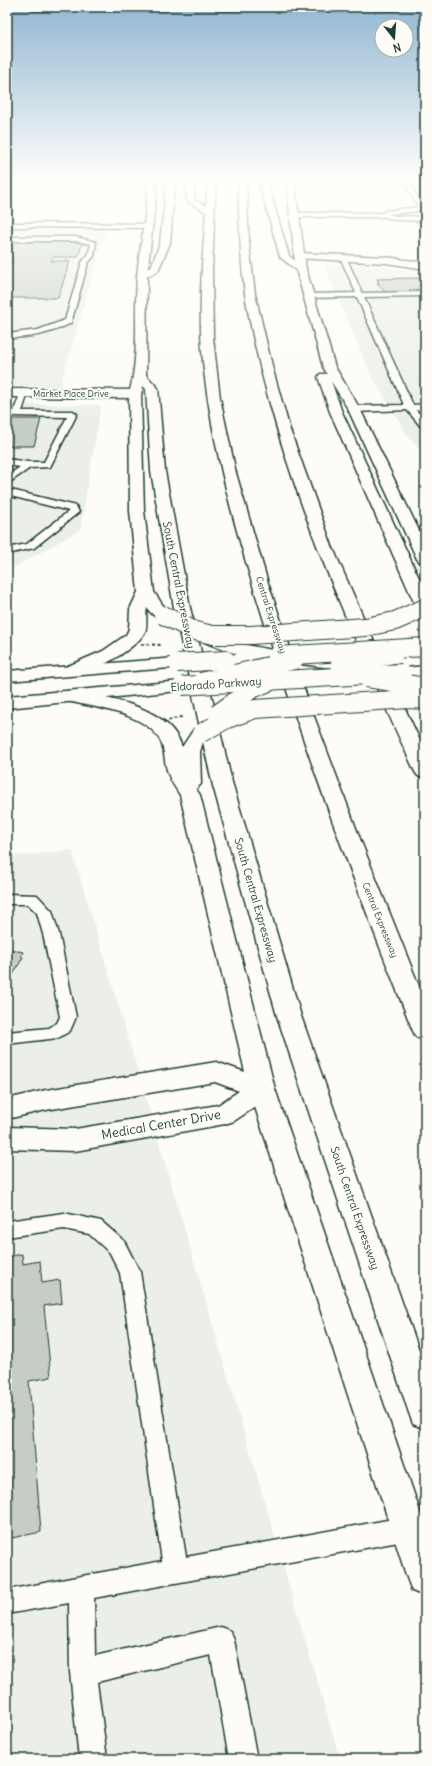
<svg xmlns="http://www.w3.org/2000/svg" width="432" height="1766" font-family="Delius,sans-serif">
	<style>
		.built { fill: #eceee9 }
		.building { fill: #c6cdc7; stroke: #1f3d34 }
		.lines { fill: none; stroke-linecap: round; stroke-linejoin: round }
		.lane-casing { stroke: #1f3d34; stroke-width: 3 }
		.street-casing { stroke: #1f3d34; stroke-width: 3 }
		.secondary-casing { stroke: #1f3d34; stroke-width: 3 }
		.primary-casing { stroke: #1f3d34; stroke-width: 3 }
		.highway-casing { stroke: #1f3d34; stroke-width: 3 }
		.lane { fill: #fdfcf7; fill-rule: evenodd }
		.street { fill: #fdfcf7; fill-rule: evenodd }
		.secondary { fill: #fdfcf7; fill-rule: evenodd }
		.primary { fill: #fdfcf7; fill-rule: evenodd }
		.highway { fill: #fdfcf7; fill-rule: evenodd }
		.secondary-bridge-casing { stroke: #1f3d34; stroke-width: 20; stroke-linecap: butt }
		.primary-bridge-casing { stroke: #1f3d34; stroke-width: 20; stroke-linecap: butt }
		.path-bridge { stroke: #1f3d34; stroke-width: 2; stroke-dasharray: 3 2.5; stroke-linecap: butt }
		.secondary-bridge { stroke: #fdfcf7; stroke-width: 18 }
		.primary-bridge { stroke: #fdfcf7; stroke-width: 18 }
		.labels { text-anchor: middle; stroke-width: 4; stroke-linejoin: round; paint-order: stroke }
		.far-street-label { font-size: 9px; fill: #1f3d34; stroke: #fdfcf7 }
		.street-label { font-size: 11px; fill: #1f3d34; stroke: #fdfcf7 }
		.near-street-label { font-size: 13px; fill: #1f3d34; stroke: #fdfcf7 }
	</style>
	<rect width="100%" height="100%" fill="#fdfcf7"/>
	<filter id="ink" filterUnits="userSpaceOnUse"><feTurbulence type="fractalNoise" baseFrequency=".025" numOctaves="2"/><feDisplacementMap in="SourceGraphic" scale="8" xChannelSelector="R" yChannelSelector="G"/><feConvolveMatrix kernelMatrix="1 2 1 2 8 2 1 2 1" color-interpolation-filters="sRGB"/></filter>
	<g filter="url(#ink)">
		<path class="built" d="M7 223H108L60 386H7Z
			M366 264 425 273V456L409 437 372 377 324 265Z
			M7 404 101 405 80 530 16 566H7Z
			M72 850 184 1227 340 1759H7V857Z"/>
		<path class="building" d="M7 242H83L78 257H53L51 261H70L58 298H7V272L13 260H7Z
			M420 278 424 285H420L423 289 409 290 410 292H385L377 283H379L377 279Z
			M7 419H41L34 446H7Z
			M7 949 23 952 21 956 23 957 7 985Z
			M22 1254 23 1264 40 1261 42 1283 60 1280 62 1303 44 1306 51 1377 29 1381 41 1532 7 1539V1257Z"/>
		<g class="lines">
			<g class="lane-casing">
				<path id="lane" d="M402 178H407L425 210V217L420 211 388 214 396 216 425 217V221L396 220 385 217H293L290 215 293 213H383L385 211 418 207Z
					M7 223 149 224 152 226 149 228 7 227Z
					M7 237H76L96 242 94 256 88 263 71 323C51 334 29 338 7 338V334L38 330 65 320 82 262 88 255 91 244 76 241H7Z
					M343 255 346 257 362 293 425 292V296L364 297 413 405 425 404V410H416L425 420V429L422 428 407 410 354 412 350 409 354 406 404 405 357 297 309 298 306 296 309 294 356 293 340 257Z
					M21 391H24L28 393 22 411H73L77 414 50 467 30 468 7 484V476L20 467 7 465V459L28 462H44L67 417 14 416 13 414Z
					M7 489 76 506 79 512 34 548 7 554V548L27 544 69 511 7 495Z
					M7 894 37 895 52 911 59 934 76 1017 70 1031 58 1038 7 1044V1032L49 1028 57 1023 60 1017 43 934 37 913 28 904H7Z
					M64 1213 101 1221 124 1241 140 1272 186 1557 409 1516 417 1520 421 1528 417 1536 409 1540 94 1598 95 1656 221 1627 230 1631 234 1640 257 1759H229L211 1655 97 1682 107 1759H79L70 1672 69 1603 7 1614V1590L162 1561 120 1273 110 1253 89 1234 64 1229 7 1237V1221Z"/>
			</g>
			<g class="street-casing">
				<path id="street" d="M299 253 386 257 425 263V269L386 263 296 258 294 256Z
					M7 389 135 390 139 391 141 394 139 397 135 398 7 397Z"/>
			</g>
			<g class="secondary-casing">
				<path id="secondary" d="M148 178H156V194L147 276 146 375 158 388 165 471 190 608 195 627 202 628 241 644 283 652 286 656 283 660C264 665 216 648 198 639L232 782 301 1016 425 1367V1429L413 1424 409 1413 277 1016 212 782 203 742 200 752 201 784 196 789 200 795 275 1089 425 1526V1596L412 1591 407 1578 255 1107 234 1121 225 1124 75 1151 7 1149V1127L75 1129 218 1105 239 1091 215 1082 46 1110 7 1119V1099L46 1090 216 1062 245 1072 180 795C175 787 169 779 167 770 164 761 165 749 160 740 145 712 91 707 63 700L60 696 63 692 69 691C106 698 169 705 182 747L194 729 200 728 174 608 151 471 146 389 143 386 141 394 144 511 154 592 162 604 171 615 169 619C159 621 153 616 147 608 145 616 148 625 145 632 135 650 87 678 68 674L65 670 68 666 103 651 126 635 129 629 130 609 138 592 130 511 129 394C140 356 134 315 137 276 140 243 148 211 148 178Z
					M286 178H294L306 269 335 367 360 409 425 543V564L420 562 417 559 348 409 331 381 342 412 425 591V614L419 612 417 609 330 412 318 377 320 374H327L323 367 296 269Z
					M298 654 340 659 346 660 349 664 346 668 340 669 292 663 289 659 292 655Z"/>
			</g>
			<g class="primary-casing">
				<path id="primary" d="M277 651 283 652 286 656 283 660 226 665 220 664 217 660 220 656 226 655Z
					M177 658 183 659 186 663 183 667 7 681V671Z
					M425 666V676L402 678 396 677 393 673 396 669Z
					M182 681 188 682 191 686 188 690 7 708V696Z"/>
			</g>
			<g class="highway-casing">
				<path id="highway" d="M167 178H175L170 243 158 271 145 278H139L137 276 151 267 160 243Z
					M185 178H193L195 200 206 206 208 178H216L212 270 213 338 220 398 236 473 268 583 309 703 362 844 425 1001V1040L416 1037 413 1031C364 909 318 786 277 661 245 563 214 464 203 362 198 312 202 262 206 212L187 201Z
					M238 178H246L249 244 255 294 273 370 290 430 332 546 382 660 425 751V778L418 776 415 772C360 652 305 532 270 404 260 368 251 331 245 294 240 256 239 217 238 178Z
					M258 178H266L289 256 304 267 306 269 304 271H298L280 257Z"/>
			</g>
			<use href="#lane" class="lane"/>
			<use href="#street" class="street"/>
			<use href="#secondary" class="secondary"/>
			<use href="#primary" class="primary"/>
			<use href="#highway" class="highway"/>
			<g class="secondary-bridge-casing">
				<path id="secondary-bridge" d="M163 615 195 631 213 635H251L366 627 395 621 425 608
					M340 664 394 654
					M367 678 425 687
					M201 682 294 660
					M217 714 252 689 276 679
					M201 733 227 719 255 709 409 699 425 700"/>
			</g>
			<g class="primary-bridge-casing">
				<path id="primary-bridge" d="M277 656 425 647
					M177 663 226 660
					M182 686 402 673"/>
			</g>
			<path class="path-bridge" d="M141 644 163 645
				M163 722 184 716"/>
			<use href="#secondary-bridge" class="secondary-bridge"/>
			<use href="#primary-bridge" class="primary-bridge"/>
		</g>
	</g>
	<linearGradient id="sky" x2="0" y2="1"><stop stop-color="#91b6d2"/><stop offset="0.42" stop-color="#fefefb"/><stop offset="1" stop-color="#fefefb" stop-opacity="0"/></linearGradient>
	<rect width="432" height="426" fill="url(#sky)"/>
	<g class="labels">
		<g class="far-street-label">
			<text x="71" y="397">Market Place Drive</text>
			<text transform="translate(271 615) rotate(72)" y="3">Central Expressway</text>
			<text transform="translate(380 920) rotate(68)" y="3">Central Expressway</text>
		</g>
		<g class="street-label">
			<text transform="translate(179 585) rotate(79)" y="4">South Central Expressway</text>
			<text transform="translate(216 684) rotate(-4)" y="4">Eldorado Parkway</text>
			<text transform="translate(256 900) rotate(74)" y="4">South Central Expressway</text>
			<text transform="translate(355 1208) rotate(71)" y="4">South Central Expressway</text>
		</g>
		<g class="near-street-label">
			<text transform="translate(161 1124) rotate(-10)" y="5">Medical Center Drive</text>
		</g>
	</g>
	<rect width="432" height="1766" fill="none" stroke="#fdfcf7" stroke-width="24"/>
	<rect x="12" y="12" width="408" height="1742" fill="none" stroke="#1f3d34" stroke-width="1.5" filter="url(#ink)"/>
	<g transform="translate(394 38) rotate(163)"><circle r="19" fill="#fdfcf7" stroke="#a4b0a9"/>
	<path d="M0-3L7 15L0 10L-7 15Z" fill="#1f3d34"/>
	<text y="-6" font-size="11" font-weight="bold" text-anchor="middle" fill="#1f3d34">N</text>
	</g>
</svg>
